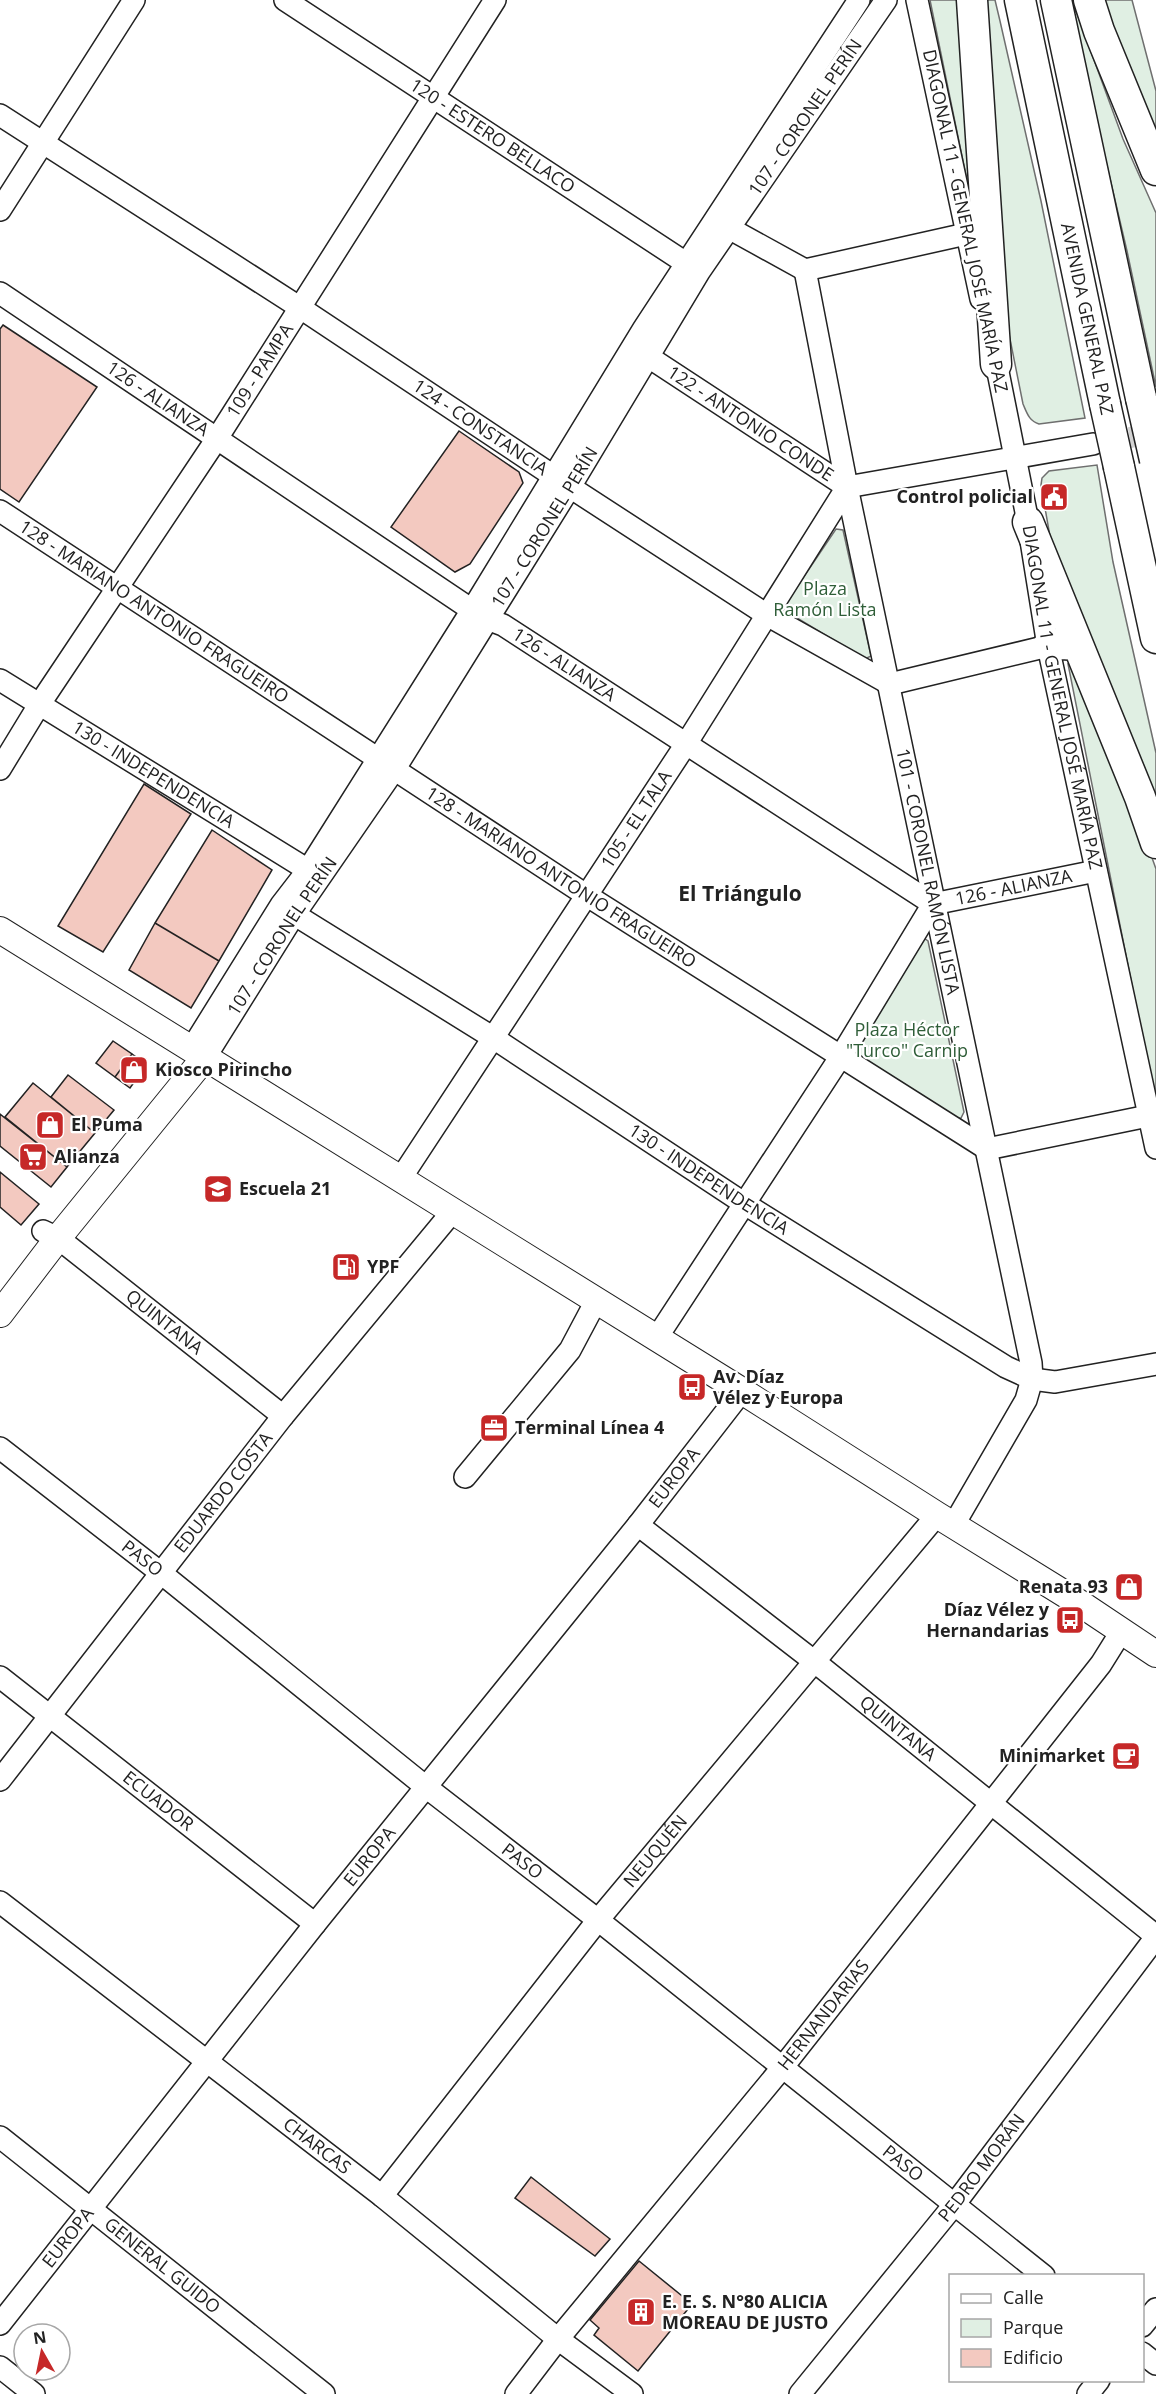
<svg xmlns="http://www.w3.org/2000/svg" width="1156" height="2394" font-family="'Open Sans',sans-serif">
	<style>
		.green { fill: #e0efe3; stroke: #6f6f6f; stroke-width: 1.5 }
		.building { fill: #f3c9c0; stroke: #222; stroke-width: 1.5 }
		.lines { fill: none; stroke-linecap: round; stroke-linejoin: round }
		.minor-tunnel { stroke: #d3d3d3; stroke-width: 21; stroke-dasharray: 21 10; stroke-linecap: butt }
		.minor-casing { stroke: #222; stroke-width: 24 }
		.major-casing { stroke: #222; stroke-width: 28 }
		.highway-casing { stroke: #222; stroke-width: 33 }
		.minor { stroke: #fff; stroke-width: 21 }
		.major { stroke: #fff; stroke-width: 26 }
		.highway { stroke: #fff; stroke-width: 30 }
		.highway-bridge-casing { stroke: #222; stroke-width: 33; stroke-linecap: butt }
		.highway-bridge { stroke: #fff; stroke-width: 30 }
		.labels { text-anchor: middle; stroke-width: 4.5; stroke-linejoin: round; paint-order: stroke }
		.street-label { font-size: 18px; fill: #222; stroke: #fff }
		.poi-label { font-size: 18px; font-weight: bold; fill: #222; stroke: #fff; text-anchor: start }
		.park-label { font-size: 18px; fill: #2f5e38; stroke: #fff }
		.quarter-label { font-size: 21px; font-weight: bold; fill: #222; stroke: #fff }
	</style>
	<rect width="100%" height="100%" fill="#fff"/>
	<path class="green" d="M930 0H962L974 215Z
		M977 0H995L1000 21 1041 201 1085 418 1039 424C1029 421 1027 413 1023 404L1002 299Z
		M1068 0H1072L1123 139 1156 213V387L1127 251Z
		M1100 0H1132L1156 91V135Z
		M1097 465 1113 562 1156 753V822L1052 548 1041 485 1042 478 1049 471Z
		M836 529 843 530 871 656 865 659 782 609Z
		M1068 664 1075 665 1125 782 1156 869V1106Z
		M921 936 928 941 964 1112 961 1118 955 1119 852 1055Z"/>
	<path class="building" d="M3 325 97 387 19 502 0 489V329Z
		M459 431 519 472 523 483 470 564 455 572 391 527Z
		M144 784 191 814 103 952 58 926Z
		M212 830 272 870 219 961 155 923Z
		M155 923 219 961 191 1008 129 970Z
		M113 1041 132 1054 115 1077 96 1063Z
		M132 1054 139 1059 142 1071 130 1088 115 1077Z
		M68 1075 114 1110 95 1133 51 1097Z
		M33 1083 95 1133 67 1167 5 1117Z
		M0 1114 67 1167 51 1187 0 1146Z
		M0 1172 39 1204 21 1225 0 1207Z
		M531 2177 610 2239 595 2256 515 2198Z
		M639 2261 692 2304 638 2371 594 2335 599 2328 590 2320Z"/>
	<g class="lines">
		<path class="minor-tunnel" d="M1099 443 1156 433"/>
		<g class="minor-casing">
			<g id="minor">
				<path id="s1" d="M285 0 698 271"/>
				<path d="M917 0 981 299"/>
				<path id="s2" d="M0 115 299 307 570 487 767 615 890 684 1048 646"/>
				<path d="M0 210 134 0"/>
				<path d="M716 221 805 270 966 234"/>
				<path id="s3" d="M805 270 847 487 1031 1363 1032 1379 1026 1400 953 1526"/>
				<path id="s4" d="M0 293 472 610 487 619 503 625 933 904 1096 871"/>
				<path id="s5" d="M635 348 847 487 1093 444"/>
				<path id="s6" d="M994 352 1028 522 1048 646 1156 1148"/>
				<path id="s7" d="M0 511 586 895 987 1149 1148 1116"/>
				<path id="s8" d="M0 680 308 870"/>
				<path id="s9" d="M0 769 39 705 216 440 495 0"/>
				<path id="s10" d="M284 908 492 1037 745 1204 1006 1367 1032 1379 1055 1382 1156 1364"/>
				<path d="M192 1048 281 905 308 870 472 610 644 328 859 0"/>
				<path id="s11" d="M206 1056 294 915 394 770 570 487 699 272 886 0"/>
				<path id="s12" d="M401 1178 686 744 847 487"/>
				<path id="s13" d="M43 1231 58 1238 283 1416"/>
				<path d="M656 1339 841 1056 933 904"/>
				<path id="s14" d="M0 1448 161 1573 426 1787 598 1920 1044 2276"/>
				<path d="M465 1477 570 1350 596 1301"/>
				<path id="s15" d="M638 1525 815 1662 1156 1936"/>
				<path id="s16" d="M0 1677 315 1924"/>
				<path id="s17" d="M0 1780 283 1416 453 1211"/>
				<path id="s18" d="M0 1902 382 2196 558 2339 632 2394"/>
				<path id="s19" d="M0 2137 324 2394"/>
				<path id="s20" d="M382 2196 598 1920 937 1515"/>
				<path id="s21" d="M0 2324 315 1924 638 1525 742 1391"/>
				<path d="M1142 2326 1156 2309"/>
				<path d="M1142 2353 1156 2364"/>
				<path d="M0 2367 34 2394"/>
				<path id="s22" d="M516 2394 558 2339 782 2068 1101 1664 1121 1632"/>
				<path id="s23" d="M800 2394 954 2205 1156 1937"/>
				<path d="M1088 2394 1099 2380"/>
			</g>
		</g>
		<g class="major-casing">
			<path id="major" d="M0 930 742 1391 937 1515 1081 1604 1156 1654
				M0 1314 58 1238 206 1056"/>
		</g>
		<g class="highway-casing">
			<path id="highway" d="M972 0 996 364
				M1020 0 1105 404
				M1056 0 1141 398
				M1089 0 1099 31 1156 170
				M1119 467 1156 638
				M1028 522 1140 797 1156 843
				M1048 646 1061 644 1078 645"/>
		</g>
		<use href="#minor" class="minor"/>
		<use href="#major" class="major"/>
		<use href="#highway" class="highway"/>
		<g class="highway-bridge-casing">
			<path id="highway-bridge" d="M1141 398 1155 460
				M1105 404 1119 467"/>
		</g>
		<use href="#highway-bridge" class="highway-bridge"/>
	</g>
	<defs>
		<g id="civic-square" transform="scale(1.5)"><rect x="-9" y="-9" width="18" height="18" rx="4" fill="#c62828" stroke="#fff"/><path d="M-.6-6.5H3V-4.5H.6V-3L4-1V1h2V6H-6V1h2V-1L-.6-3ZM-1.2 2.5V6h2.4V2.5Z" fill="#fff"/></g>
		<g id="shop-square" transform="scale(1.5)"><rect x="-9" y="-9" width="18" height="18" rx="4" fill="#c62828" stroke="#fff"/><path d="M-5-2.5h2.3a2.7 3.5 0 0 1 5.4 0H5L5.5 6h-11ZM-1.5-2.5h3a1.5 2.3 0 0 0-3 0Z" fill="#fff"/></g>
		<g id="supermarket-square" transform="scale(1.5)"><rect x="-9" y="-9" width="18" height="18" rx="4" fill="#c62828" stroke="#fff"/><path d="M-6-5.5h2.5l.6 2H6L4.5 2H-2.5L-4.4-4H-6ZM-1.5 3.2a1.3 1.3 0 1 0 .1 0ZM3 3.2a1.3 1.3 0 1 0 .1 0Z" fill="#fff"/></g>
		<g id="school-square" transform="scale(1.5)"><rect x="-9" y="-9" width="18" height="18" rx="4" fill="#c62828" stroke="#fff"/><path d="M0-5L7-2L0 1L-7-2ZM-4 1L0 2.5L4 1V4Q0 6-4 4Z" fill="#fff"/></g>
		<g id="fuel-square" transform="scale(1.5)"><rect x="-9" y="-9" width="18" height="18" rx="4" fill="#c62828" stroke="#fff"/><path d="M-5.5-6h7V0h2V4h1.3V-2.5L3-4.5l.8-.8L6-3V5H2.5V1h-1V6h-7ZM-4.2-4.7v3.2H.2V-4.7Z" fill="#fff"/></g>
		<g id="bus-square" transform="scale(1.5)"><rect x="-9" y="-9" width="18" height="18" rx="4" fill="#c62828" stroke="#fff"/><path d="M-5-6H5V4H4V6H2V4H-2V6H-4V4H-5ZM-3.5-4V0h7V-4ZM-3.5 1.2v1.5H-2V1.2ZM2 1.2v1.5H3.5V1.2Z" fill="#fff"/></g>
		<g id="office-square" transform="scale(1.5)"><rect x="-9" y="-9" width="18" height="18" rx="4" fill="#c62828" stroke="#fff"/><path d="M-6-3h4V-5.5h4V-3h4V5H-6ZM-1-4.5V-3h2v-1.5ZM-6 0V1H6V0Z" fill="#fff"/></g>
		<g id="cafe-square" transform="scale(1.5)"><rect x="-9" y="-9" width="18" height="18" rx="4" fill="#c62828" stroke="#fff"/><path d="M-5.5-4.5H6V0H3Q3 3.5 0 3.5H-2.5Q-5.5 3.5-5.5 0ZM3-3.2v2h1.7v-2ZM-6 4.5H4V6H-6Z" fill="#fff"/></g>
		<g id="building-square" transform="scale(1.5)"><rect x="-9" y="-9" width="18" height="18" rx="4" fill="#c62828" stroke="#fff"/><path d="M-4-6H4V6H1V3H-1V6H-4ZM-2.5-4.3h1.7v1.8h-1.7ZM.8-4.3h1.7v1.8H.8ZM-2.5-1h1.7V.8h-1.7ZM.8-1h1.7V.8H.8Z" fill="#fff"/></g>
	</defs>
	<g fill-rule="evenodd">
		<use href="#civic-square" x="1054" y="497"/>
		<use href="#shop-square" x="134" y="1070"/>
		<use href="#shop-square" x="50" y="1125"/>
		<use href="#supermarket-square" x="33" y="1157"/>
		<use href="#school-square" x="218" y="1189"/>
		<use href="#fuel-square" x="346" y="1267"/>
		<use href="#bus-square" x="692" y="1387"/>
		<use href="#office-square" x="494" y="1428"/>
		<use href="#shop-square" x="1129" y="1587"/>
		<use href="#bus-square" x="1070" y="1620"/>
		<use href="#cafe-square" x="1126" y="1756"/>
		<use href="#building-square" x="641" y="2312"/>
	</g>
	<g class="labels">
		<g class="street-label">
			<text dy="6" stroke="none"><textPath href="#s11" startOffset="1114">107 - CORONEL PERÍN</textPath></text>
			<text dy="6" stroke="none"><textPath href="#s1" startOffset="248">120 - ESTERO BELLACO</textPath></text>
			<text transform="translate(965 221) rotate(78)" y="6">DIAGONAL 11 - GENERAL JOSÉ MARÍA PAZ</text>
			<text transform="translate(1087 319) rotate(78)" y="6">AVENIDA GENERAL PAZ</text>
			<text dy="6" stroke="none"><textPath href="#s9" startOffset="476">109 - PAMPA</textPath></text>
			<text dy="6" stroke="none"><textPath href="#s4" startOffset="190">126 - ALIANZA</textPath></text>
			<text dy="6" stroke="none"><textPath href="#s5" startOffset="138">122 - ANTONIO CONDE</textPath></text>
			<text dy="6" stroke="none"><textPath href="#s2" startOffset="573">124 - CONSTANCIA</textPath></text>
			<text dy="6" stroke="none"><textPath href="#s11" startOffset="628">107 - CORONEL PERÍN</textPath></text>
			<text dy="6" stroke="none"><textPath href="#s7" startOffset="184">128 - MARIANO ANTONIO FRAGUEIRO</textPath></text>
			<text dy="6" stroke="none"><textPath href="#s4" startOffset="676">126 - ALIANZA</textPath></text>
			<text dy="6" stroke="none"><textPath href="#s6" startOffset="352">DIAGONAL 11 - GENERAL JOSÉ MARÍA PAZ</textPath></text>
			<text dy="6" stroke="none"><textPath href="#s8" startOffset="180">130 - INDEPENDENCIA</textPath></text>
			<text dy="6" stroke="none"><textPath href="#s12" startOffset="429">105 - EL TALA</textPath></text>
			<text dy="6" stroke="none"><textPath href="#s3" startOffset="614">101 - CORONEL RAMÓN LISTA</textPath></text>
			<text dy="6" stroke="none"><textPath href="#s7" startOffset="670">128 - MARIANO ANTONIO FRAGUEIRO</textPath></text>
			<text dy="6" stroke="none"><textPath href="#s4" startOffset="1198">126 - ALIANZA</textPath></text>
			<text dy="6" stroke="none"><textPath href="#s11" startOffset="142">107 - CORONEL PERÍN</textPath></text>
			<text dy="6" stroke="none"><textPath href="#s10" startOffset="504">130 - INDEPENDENCIA</textPath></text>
			<text dy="6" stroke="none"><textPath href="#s13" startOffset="152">QUINTANA</textPath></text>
			<text dy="6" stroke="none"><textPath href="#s21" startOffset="1082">EUROPA</textPath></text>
			<text dy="6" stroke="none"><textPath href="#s17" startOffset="364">EDUARDO COSTA</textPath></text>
			<text dy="6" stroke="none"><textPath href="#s14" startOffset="180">PASO</textPath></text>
			<text dy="6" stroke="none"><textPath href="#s15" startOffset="330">QUINTANA</textPath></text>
			<text dy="6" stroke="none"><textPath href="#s16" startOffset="201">ECUADOR</textPath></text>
			<text dy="6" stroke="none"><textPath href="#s20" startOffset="440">NEUQUÉN</textPath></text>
			<text dy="6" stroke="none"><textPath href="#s21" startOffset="596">EUROPA</textPath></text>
			<text dy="6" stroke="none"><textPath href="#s14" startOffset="666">PASO</textPath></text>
			<text dy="6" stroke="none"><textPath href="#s22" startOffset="488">HERNANDARIAS</textPath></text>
			<text dy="6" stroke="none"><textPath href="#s18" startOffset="400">CHARCAS</textPath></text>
			<text dy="6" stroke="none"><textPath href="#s14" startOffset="1152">PASO</textPath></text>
			<text dy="6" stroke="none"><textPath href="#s23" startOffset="290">PEDRO MORÁN</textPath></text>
			<text dy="6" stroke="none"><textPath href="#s21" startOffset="110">EUROPA</textPath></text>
			<text dy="6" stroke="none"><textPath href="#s19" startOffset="207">GENERAL GUIDO</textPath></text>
		</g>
		<g class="poi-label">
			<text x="1033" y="503" text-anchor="end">Control policial</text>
			<text x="155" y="1076">Kiosco Pirincho</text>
			<text x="71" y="1131">El Puma</text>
			<text x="54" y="1163">Alianza</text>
			<text x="239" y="1195">Escuela 21</text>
			<text x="367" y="1273">YPF</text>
			<text x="713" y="1383">Av. Díaz<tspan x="713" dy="21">Vélez y Europa</tspan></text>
			<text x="515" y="1434">Terminal Línea 4</text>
			<text x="1108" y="1593" text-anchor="end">Renata 93</text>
			<text x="1049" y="1616" text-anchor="end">Díaz Vélez y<tspan x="1049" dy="21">Hernandarias</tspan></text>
			<text x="1105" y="1762" text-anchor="end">Minimarket</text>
			<text x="662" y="2308">E. E. S. N°80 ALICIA<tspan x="662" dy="21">MOREAU DE JUSTO</tspan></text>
		</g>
		<g class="park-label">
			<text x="825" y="595">Plaza<tspan x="825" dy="21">Ramón Lista</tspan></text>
			<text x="907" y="1036">Plaza Héctor<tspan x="907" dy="21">"Turco" Carnip</tspan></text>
		</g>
		<g class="quarter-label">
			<text x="740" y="901">El Triángulo</text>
		</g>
	</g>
	<rect x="949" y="2274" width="195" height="108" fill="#ffffff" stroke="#a7a7a7" stroke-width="1.5"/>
	<rect x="961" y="2294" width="30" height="9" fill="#ffffff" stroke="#a7a7a7" stroke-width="1.5"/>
	<text x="1003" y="2304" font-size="18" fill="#222222">Calle</text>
	<rect x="961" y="2319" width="30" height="18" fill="#e0efe3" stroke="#a7a7a7" stroke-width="1.5"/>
	<text x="1003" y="2334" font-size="18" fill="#222222">Parque</text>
	<rect x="961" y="2349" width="30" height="18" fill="#f3c9c0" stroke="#a7a7a7" stroke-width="1.5"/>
	<text x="1003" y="2364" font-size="18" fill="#222222">Edificio</text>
	<g transform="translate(42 2352) rotate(351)"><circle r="28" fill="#ffffff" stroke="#a7a7a7" stroke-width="1.5"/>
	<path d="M0-4.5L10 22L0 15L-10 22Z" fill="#c62828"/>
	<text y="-9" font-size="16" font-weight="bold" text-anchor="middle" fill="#222222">N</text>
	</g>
</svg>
